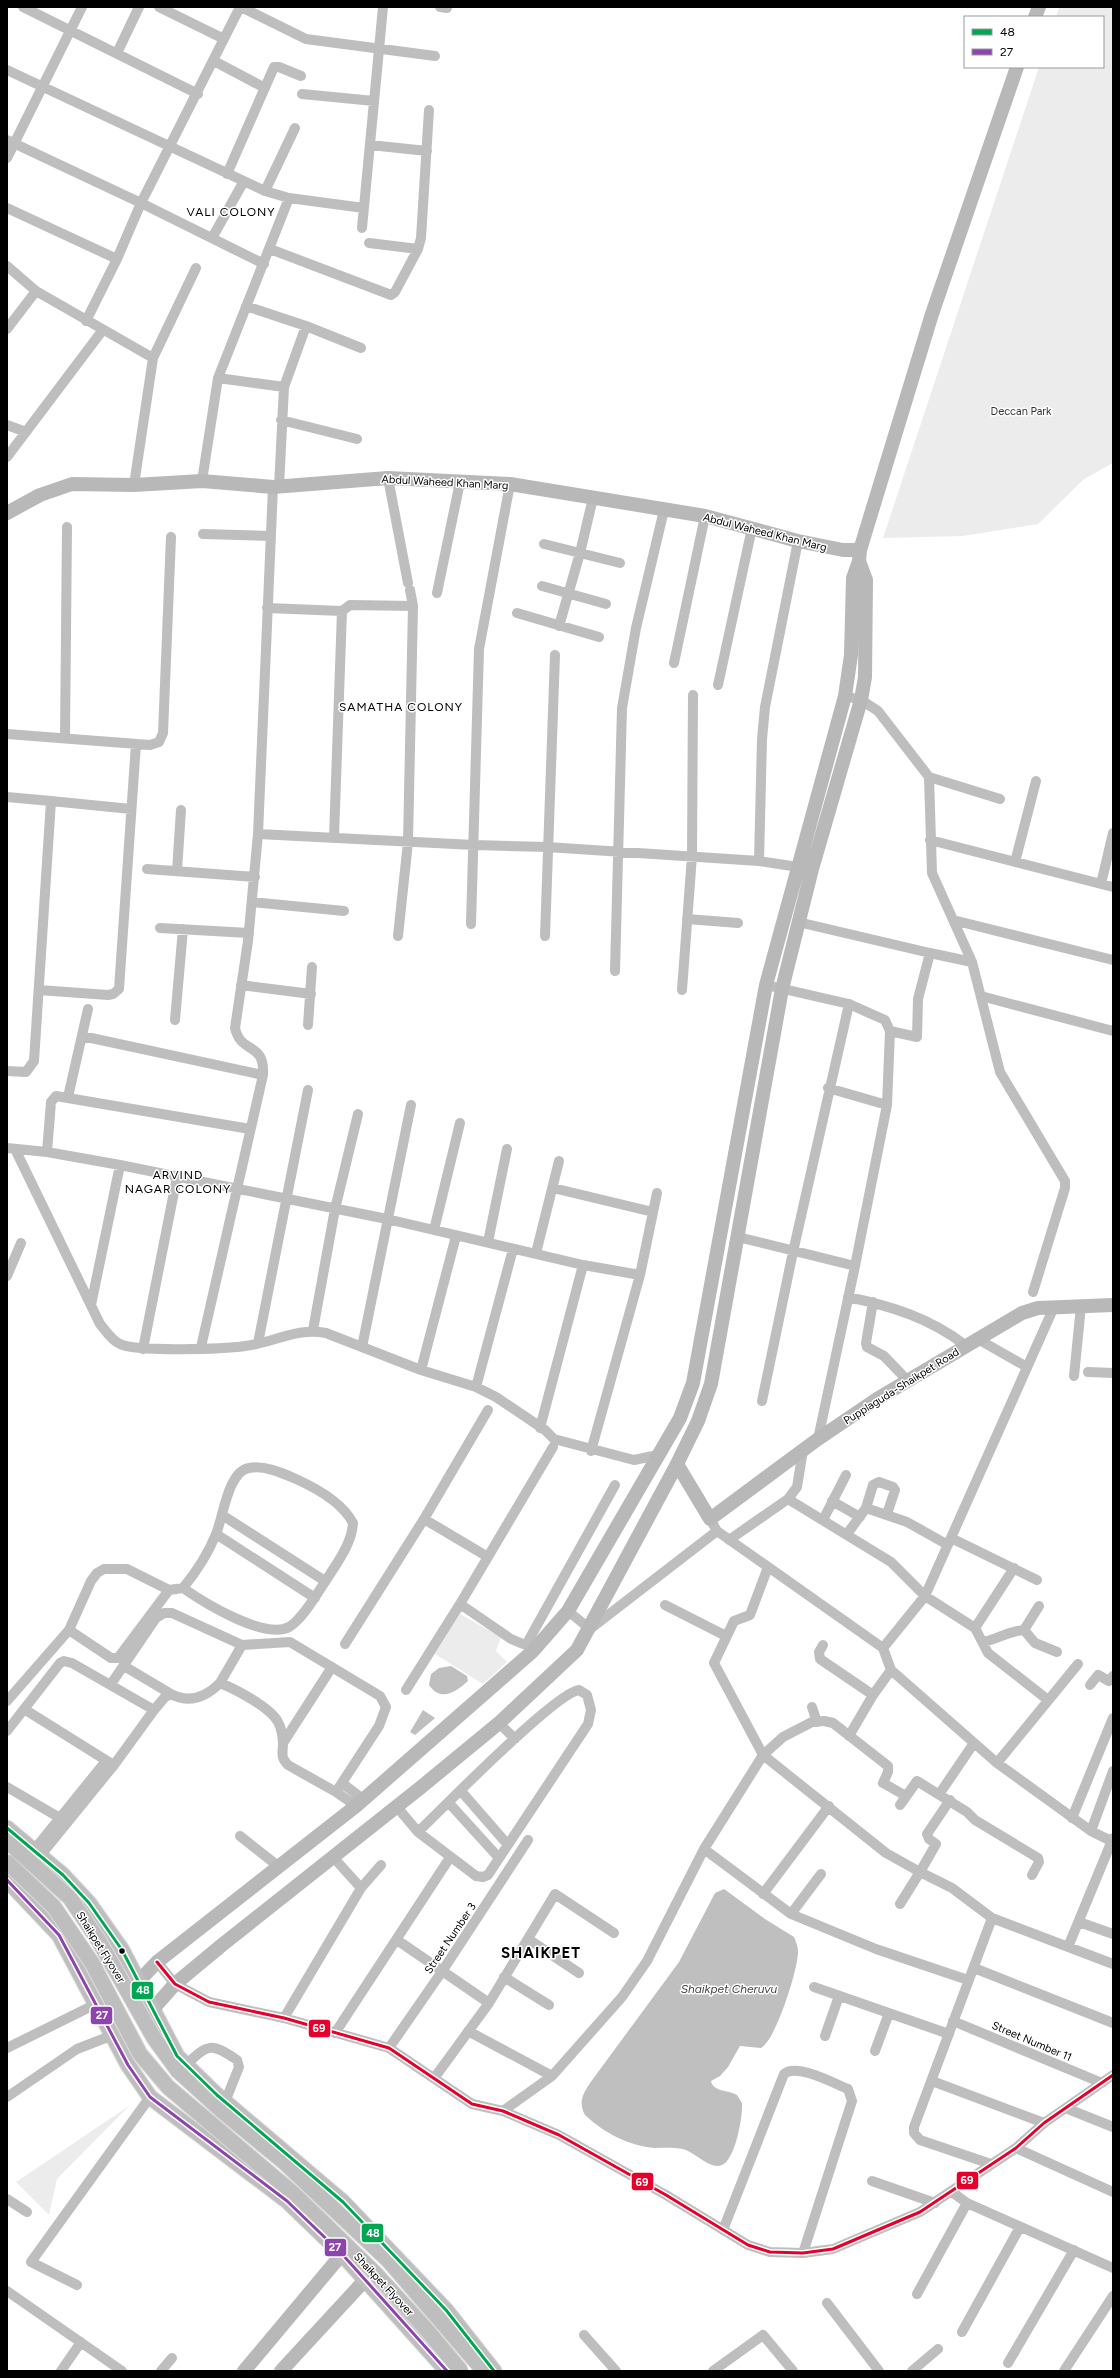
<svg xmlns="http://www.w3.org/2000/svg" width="1120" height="2378" font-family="Figtree,sans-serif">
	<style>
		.green { fill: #ececec }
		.water { fill: #bfbfbf }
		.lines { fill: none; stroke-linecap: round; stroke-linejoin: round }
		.primary-casing { stroke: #dbdbdb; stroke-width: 17 }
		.street { stroke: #bebebe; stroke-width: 10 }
		.secondary { stroke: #b8b8b8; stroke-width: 14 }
		.primary { stroke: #bebebe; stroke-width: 15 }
		.primary-bridge-casing { stroke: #dbdbdb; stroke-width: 17; stroke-linecap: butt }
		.primary-bridge { stroke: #bebebe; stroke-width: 15 }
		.bus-1-casing { stroke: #fff; stroke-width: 6 }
		.bus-2-casing { stroke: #fff; stroke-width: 6 }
		.bus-3-casing { stroke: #fff; stroke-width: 6 }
		.bus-1 { stroke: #00a651; stroke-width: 3 }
		.bus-2 { stroke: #8e44ad; stroke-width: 3 }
		.bus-3 { stroke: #e4002b; stroke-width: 3 }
		.bus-dot { fill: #000; stroke: #fff; stroke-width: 1.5 }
		.labels { text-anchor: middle; stroke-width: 3; stroke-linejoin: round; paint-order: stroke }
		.park-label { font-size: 11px; fill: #333; stroke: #fff }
		.street-label { font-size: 11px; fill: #000; stroke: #fff }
		.neighbourhood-label { font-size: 12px; letter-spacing: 1px; fill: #000; stroke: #fff }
		.water-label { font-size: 12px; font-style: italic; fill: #444; stroke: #fff }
		.district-label { font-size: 15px; font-weight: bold; letter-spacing: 1px; fill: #000; stroke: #fff }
		.line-badge { stroke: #fff; stroke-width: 1.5 }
		.badge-label { font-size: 11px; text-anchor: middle; font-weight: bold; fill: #fff }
	</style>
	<rect width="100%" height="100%" fill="#fff"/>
	<path class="green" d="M1059 7H1113V463L1084 479 1038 524 963 536 883 538 1039 67H1103V17H1056Z
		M460 1614 501 1637 496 1651 507 1662 483 1684 435 1654Z
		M129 2106 57 2179 49 2215 16 2182Z"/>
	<path class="water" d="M451 1666 467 1676 468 1681C457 1691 441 1703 429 1685L431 1674 439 1668Z
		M423 1710 435 1718 415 1735 410 1732Z
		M724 1889 765 1919 794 1937C796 1942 798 1946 798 1952 798 1969 776 2040 761 2048L740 2046 728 2067 720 2076 711 2081C713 2092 729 2090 737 2095L742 2103C743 2117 735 2160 722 2165 711 2170 696 2154 686 2150 676 2147 666 2148 655 2148 629 2146 604 2133 585 2115 578 2102 583 2094 590 2083L679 1962 715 1893Z"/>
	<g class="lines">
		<g class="primary-casing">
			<path id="primary" d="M7 1828 63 1875 89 1903 122 1950 177 2056 217 2095 343 2202 446 2310 494 2371
				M7 1880 59 1935 128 2065 150 2097 287 2201 342 2254 447 2371"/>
		</g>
		<path class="street" d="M23 7 198 94
			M159 7 224 39
			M241 7 306 39 435 56
			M440 7 447 8
			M117 53 139 7
			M214 61 265 88
			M7 70 265 191 289 198 364 208
			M302 94 374 101
			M7 140 141 203 264 264
			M370 145 427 151
			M7 158 82 7
			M227 174 274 67H279L301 76
			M265 191 295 128
			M7 208 117 259
			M362 228 383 7
			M212 238 244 181
			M369 243 418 249
			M270 249 391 295 395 292 418 249 421 238 429 110
			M7 266 36 291 153 358
			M246 306 306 326 361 348
			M86 321 117 259 141 203 240 7
			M7 329 36 291
			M218 378 284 387
			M281 420 357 439
			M7 425 26 432
			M7 457 102 331
			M388 478 408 583
			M202 481 218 378 289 198
			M134 485 153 358 196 268
			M279 487 284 387 306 326
			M203 534 270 536
			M544 544 620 563
			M542 586 606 604
			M437 593 460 482
			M267 608 342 611 350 605 413 606
			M517 613 599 637
			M559 626 580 553 593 498
			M674 663 705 516
			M718 685 752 528
			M845 696 861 700 878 711 929 777 932 873 972 962 1000 1072 1065 1181V1188L1033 1292
			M7 734 150 745 159 742 163 733 171 537
			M65 738 67 527
			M929 777 1000 799
			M7 797 51 801
			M258 834 474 845 547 847 759 861 805 868
			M334 837 342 611
			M930 840 1113 887
			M759 861 762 739 765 707 798 541
			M1015 862 1036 781
			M147 869 255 877
			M177 871 181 810
			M1101 884 1113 833
			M252 902 344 911
			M687 919 738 923
			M953 920 1113 960
			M798 922 930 953
			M471 924 479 649 510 484
			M160 928 249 933
			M398 936 408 842 413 606 410 590
			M545 936 555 655
			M615 971 622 708 636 628 664 510
			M241 985 311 994
			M766 985 849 1004 885 1020 890 1031 887 1105 828 1088
			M39 990 108 995 113 994 119 989 136 744
			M682 990 692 856 693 695
			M981 996 1113 1031
			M175 1020 183 929
			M308 1025 312 967
			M890 1031 917 1037 918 999 930 953 972 962
			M82 1036 263 1075
			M7 1071 26 1072 34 1061 51 801 131 809
			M68 1097 88 1009
			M7 1148 47 1152 120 1165 387 1219 583 1265 640 1275
			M15 1149 100 1324C106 1331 111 1340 120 1344 135 1352 225 1349 245 1346 274 1343 296 1327 326 1333L421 1370 476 1387 496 1397 545 1430 554 1439 634 1460 658 1455
			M47 1152 51 1102 56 1096 250 1129
			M553 1188 653 1212
			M434 1230 460 1123
			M738 1237 855 1266 887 1105
			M488 1242 507 1149
			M536 1253 559 1161
			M7 1276 21 1243
			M848 1297C891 1306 930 1318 965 1345
			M873 1302 866 1343 867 1347 884 1356 908 1381
			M91 1305 120 1165
			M313 1330 335 1209 358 1114
			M976 1338 1027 1367
			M258 1343 308 1090
			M201 1347 263 1075C265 1041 241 1055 235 1028L248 941 258 834 273 487
			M362 1347 411 1105
			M143 1349 177 1177
			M421 1370 456 1236
			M1088 1372 1113 1373
			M1074 1376 1081 1306
			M476 1387 513 1249
			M762 1401 793 1252 849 1004
			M540 1428 583 1265
			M818 1439 855 1266
			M591 1451 640 1275 657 1193
			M788 1499 891 1562 925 1596 975 1628 988 1653 1048 1700
			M832 1501 860 1517
			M866 1508 873 1485 879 1482 893 1487 895 1490 887 1514
			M222 1515 325 1581
			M424 1519 488 1557
			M710 1519 717 1531 883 1648 891 1670 997 1763 1091 1831 1113 1842
			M823 1520 846 1475
			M216 1534 315 1598
			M847 1534 866 1508 907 1522 948 1545
			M951 1538 1037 1580
			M729 1540 788 1499 797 1487 803 1450
			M768 1567 750 1615 734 1621 714 1663 763 1755 886 1853 920 1872 900 1904
			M460 1604 511 1639 523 1644
			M665 1605 726 1636
			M568 1611 590 1629 717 1531
			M975 1628 1014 1568
			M69 1630 111 1658H118L169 1590
			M1024 1630 1035 1643 1057 1652
			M1024 1630 1039 1606
			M983 1642C998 1639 1008 1631 1024 1630
			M345 1644 424 1519 488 1410
			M526 1645 615 1485
			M823 1645 819 1652 820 1659 873 1695
			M883 1648 925 1596 1054 1307
			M124 1666 171 1694
			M220 1683 242 1645
			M111 1684 156 1618 164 1613H172L242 1645 290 1642 380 1696 386 1707 379 1726 336 1792
			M1090 1685 1098 1675 1109 1681 1113 1676
			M406 1690 460 1604 553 1447
			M579 1690 587 1695 591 1710 588 1724 488 1875 483 1877 476 1876 418 1832C443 1808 555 1693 579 1690Z
			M7 1701 69 1630 91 1581 97 1573 104 1569H127L169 1590 183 1588C197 1571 208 1554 216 1534 223 1518 228 1471 249 1468 264 1465 282 1473 296 1479 316 1488 342 1502 353 1523 352 1544 336 1564 325 1582 316 1595 302 1620 289 1627 264 1640 203 1602 183 1588
			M812 1707 817 1722
			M24 1709 112 1764
			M154 1710 165 1697 171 1694C190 1704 206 1697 220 1683 235 1689 270 1707 278 1722 281 1727 283 1737 283 1743 283 1753 280 1757 288 1765L336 1792 356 1806
			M499 1723 515 1739
			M7 1731 60 1663 64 1661 72 1663 154 1710 114 1765 40 1856
			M849 1736 873 1695 891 1670
			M283 1743 332 1667
			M997 1763 1078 1664
			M342 1783 364 1800
			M7 1787 60 1818
			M461 1791 508 1845
			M940 1793 974 1743
			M950 1800 927 1834 929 1839 936 1844 920 1872 952 1888 992 1918
			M449 1803 499 1858
			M900 1805 917 1781 967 1812 975 1820 1038 1858 1039 1862 1032 1875
			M397 1807 418 1832
			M1072 1818 1113 1718
			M1091 1831 1113 1771
			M240 1836 278 1866
			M704 1849 791 1914 876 1949 968 1980
			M34 1850 106 1761
			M361 1888 381 1865
			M763 1894 829 1806
			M791 1914 821 1874
			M1079 1922 1113 1934
			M528 1939 579 1973
			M397 1940 489 2003
			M1068 1947 1113 1838
			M157 1962 175 1984 209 2002 284 2018 389 2048 472 2104 503 2111 559 2135 666 2195 748 2245 770 2252 803 2253 833 2249 920 2212 1016 2148 1044 2123 1113 2075
			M974 1968 1113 2023
			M504 1977 549 2005
			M814 1987 949 2034
			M284 2018 361 1888 333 1857
			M953 2021 1102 2083
			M468 2031 552 2076
			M335 2033 447 1862
			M825 2036 839 1996
			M7 2048 96 2004
			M389 2048 443 1970 528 1840
			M875 2051 889 2013
			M186 2065C208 2044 211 2042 237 2060L239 2067 225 2102
			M435 2077 489 2003 555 1894 614 1933
			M932 2081 1044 2123
			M7 2097 77 2049 113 2035
			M1068 2109 1113 2127
			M503 2111 552 2076 622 1997 647 1961 704 1849 763 1755 783 1737 812 1722 824 1721 833 1723 888 1766V1772L883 1783 906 1796
			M1016 2148 1113 2192
			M991 2164 920 2140 914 2133V2127L992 1918 1113 1964
			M872 2181 935 2203
			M952 2192 967 2203 1113 2268
			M7 2199 27 2212
			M723 2230 784 2074C797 2063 833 2083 848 2089L852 2101 803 2253
			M77 2285 31 2262 150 2097
			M7 2291 122 2371
			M917 2294 967 2203
			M827 2303 879 2371
			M962 2332 1020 2227
			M584 2335 616 2371
			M1008 2363 1074 2250
			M61 2371 81 2342
			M161 2371 172 2358
			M713 2371 763 2335 793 2371
			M912 2371 938 2349
			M1064 2371 1113 2296"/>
		<path class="secondary" d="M1035 17 1039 7
			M7 513 40 495 72 484 134 485 202 481 273 487 388 478 510 484 705 516 798 541 843 550H860
			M677 1464 710 1519 818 1439 877 1399 1022 1313 1038 1308 1113 1305
			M138 1982 157 1962 356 1806 533 1651 568 1611 680 1418 693 1383 766 985 845 696 851 655 853 578 859 561 860 550 932 314 1017 67
			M152 2010 175 1984 222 1945 420 1788 499 1723 577 1650 677 1464 698 1421 711 1384 782 989 812 869 861 700 865 677 866 580 859 561
			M244 2371 342 2254
			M281 2371 365 2280"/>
		<use href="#primary" class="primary"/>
		<g class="primary-bridge-casing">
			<path id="primary-bridge" d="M7 1841 70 1898 99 1941 154 2038 178 2071 222 2111 285 2163 388 2260 484 2371
				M7 1862 54 1907 92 1963 140 2054 168 2087 295 2195 374 2272 426 2329 461 2371"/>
		</g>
		<use href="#primary-bridge" class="primary-bridge"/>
		<g class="bus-1-casing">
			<path id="bus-1" d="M7 1828 63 1875 89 1903 122 1950 177 2056 217 2095 343 2202 446 2310 494 2371"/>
		</g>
		<g class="bus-2-casing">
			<path id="bus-2" d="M7 1880 59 1935 128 2065 150 2097 287 2201 342 2254 447 2371"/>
		</g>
		<g class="bus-3-casing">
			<path id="bus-3" d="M157 1962 175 1984 209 2002 284 2018 389 2048 472 2104 503 2111 559 2135 666 2195 748 2245 770 2252 803 2253 833 2249 920 2212 1016 2148 1044 2123 1113 2075"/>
		</g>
		<use href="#bus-1" class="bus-1"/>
		<use href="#bus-2" class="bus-2"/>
		<use href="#bus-3" class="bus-3"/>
	</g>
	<circle class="bus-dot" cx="122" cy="1951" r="3.5"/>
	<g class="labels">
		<g class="park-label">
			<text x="1021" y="415">Deccan Park</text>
		</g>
		<g class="street-label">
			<text transform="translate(445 482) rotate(3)" y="4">Abdul Waheed Khan Marg</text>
			<text transform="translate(765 532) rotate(14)" y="4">Abdul Waheed Khan Marg</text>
			<text transform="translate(901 1386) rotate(-32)" y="4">Pupplaguda-Shaikpet Road</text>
			<text transform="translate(450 1938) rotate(-56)" y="4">Street Number 3</text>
			<text transform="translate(101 1947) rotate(58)" y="4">Shaikpet Flyover</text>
			<text transform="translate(1032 2041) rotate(23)" y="4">Street Number 11</text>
			<text transform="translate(384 2284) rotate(47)" y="4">Shaikpet Flyover</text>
		</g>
		<g class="neighbourhood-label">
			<text x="231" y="216">VALI COLONY</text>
			<text x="401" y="711">SAMATHA COLONY</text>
			<text x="178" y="1179">ARVIND<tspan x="178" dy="14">NAGAR COLONY</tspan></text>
		</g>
		<g class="water-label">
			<text x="729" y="1993">Shaikpet Cheruvu</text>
		</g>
		<g class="district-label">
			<text x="541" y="1958">SHAIKPET</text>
		</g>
	</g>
	<g class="line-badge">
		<rect x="131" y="1981" width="23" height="19" rx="4" fill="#00a651"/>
		<rect x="90" y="2006" width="23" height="19" rx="4" fill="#8e44ad"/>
		<rect x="308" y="2019" width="23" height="19" rx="4" fill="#e4002b"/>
		<rect x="956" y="2171" width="23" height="19" rx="4" fill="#e4002b"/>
		<rect x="631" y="2172" width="23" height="19" rx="4" fill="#e4002b"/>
		<rect x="361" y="2223" width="23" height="20" rx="4" fill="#00a651"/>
		<rect x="324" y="2238" width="23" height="19" rx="4" fill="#8e44ad"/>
	</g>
	<g class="badge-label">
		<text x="143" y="1994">48</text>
		<text x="102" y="2019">27</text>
		<text x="319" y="2032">69</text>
		<text x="967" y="2184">69</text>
		<text x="642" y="2186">69</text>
		<text x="373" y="2237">48</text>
		<text x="335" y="2251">27</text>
	</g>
	<rect width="1120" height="2378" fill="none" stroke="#000000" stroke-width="16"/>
	<rect x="964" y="16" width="140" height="52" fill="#ffffff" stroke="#999999"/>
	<rect x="972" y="29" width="20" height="6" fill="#00a651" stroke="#999999"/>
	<text x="1000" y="36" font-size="12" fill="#000000">48</text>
	<rect x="972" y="49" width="20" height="6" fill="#8e44ad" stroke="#999999"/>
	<text x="1000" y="56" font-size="12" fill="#000000">27</text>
</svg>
